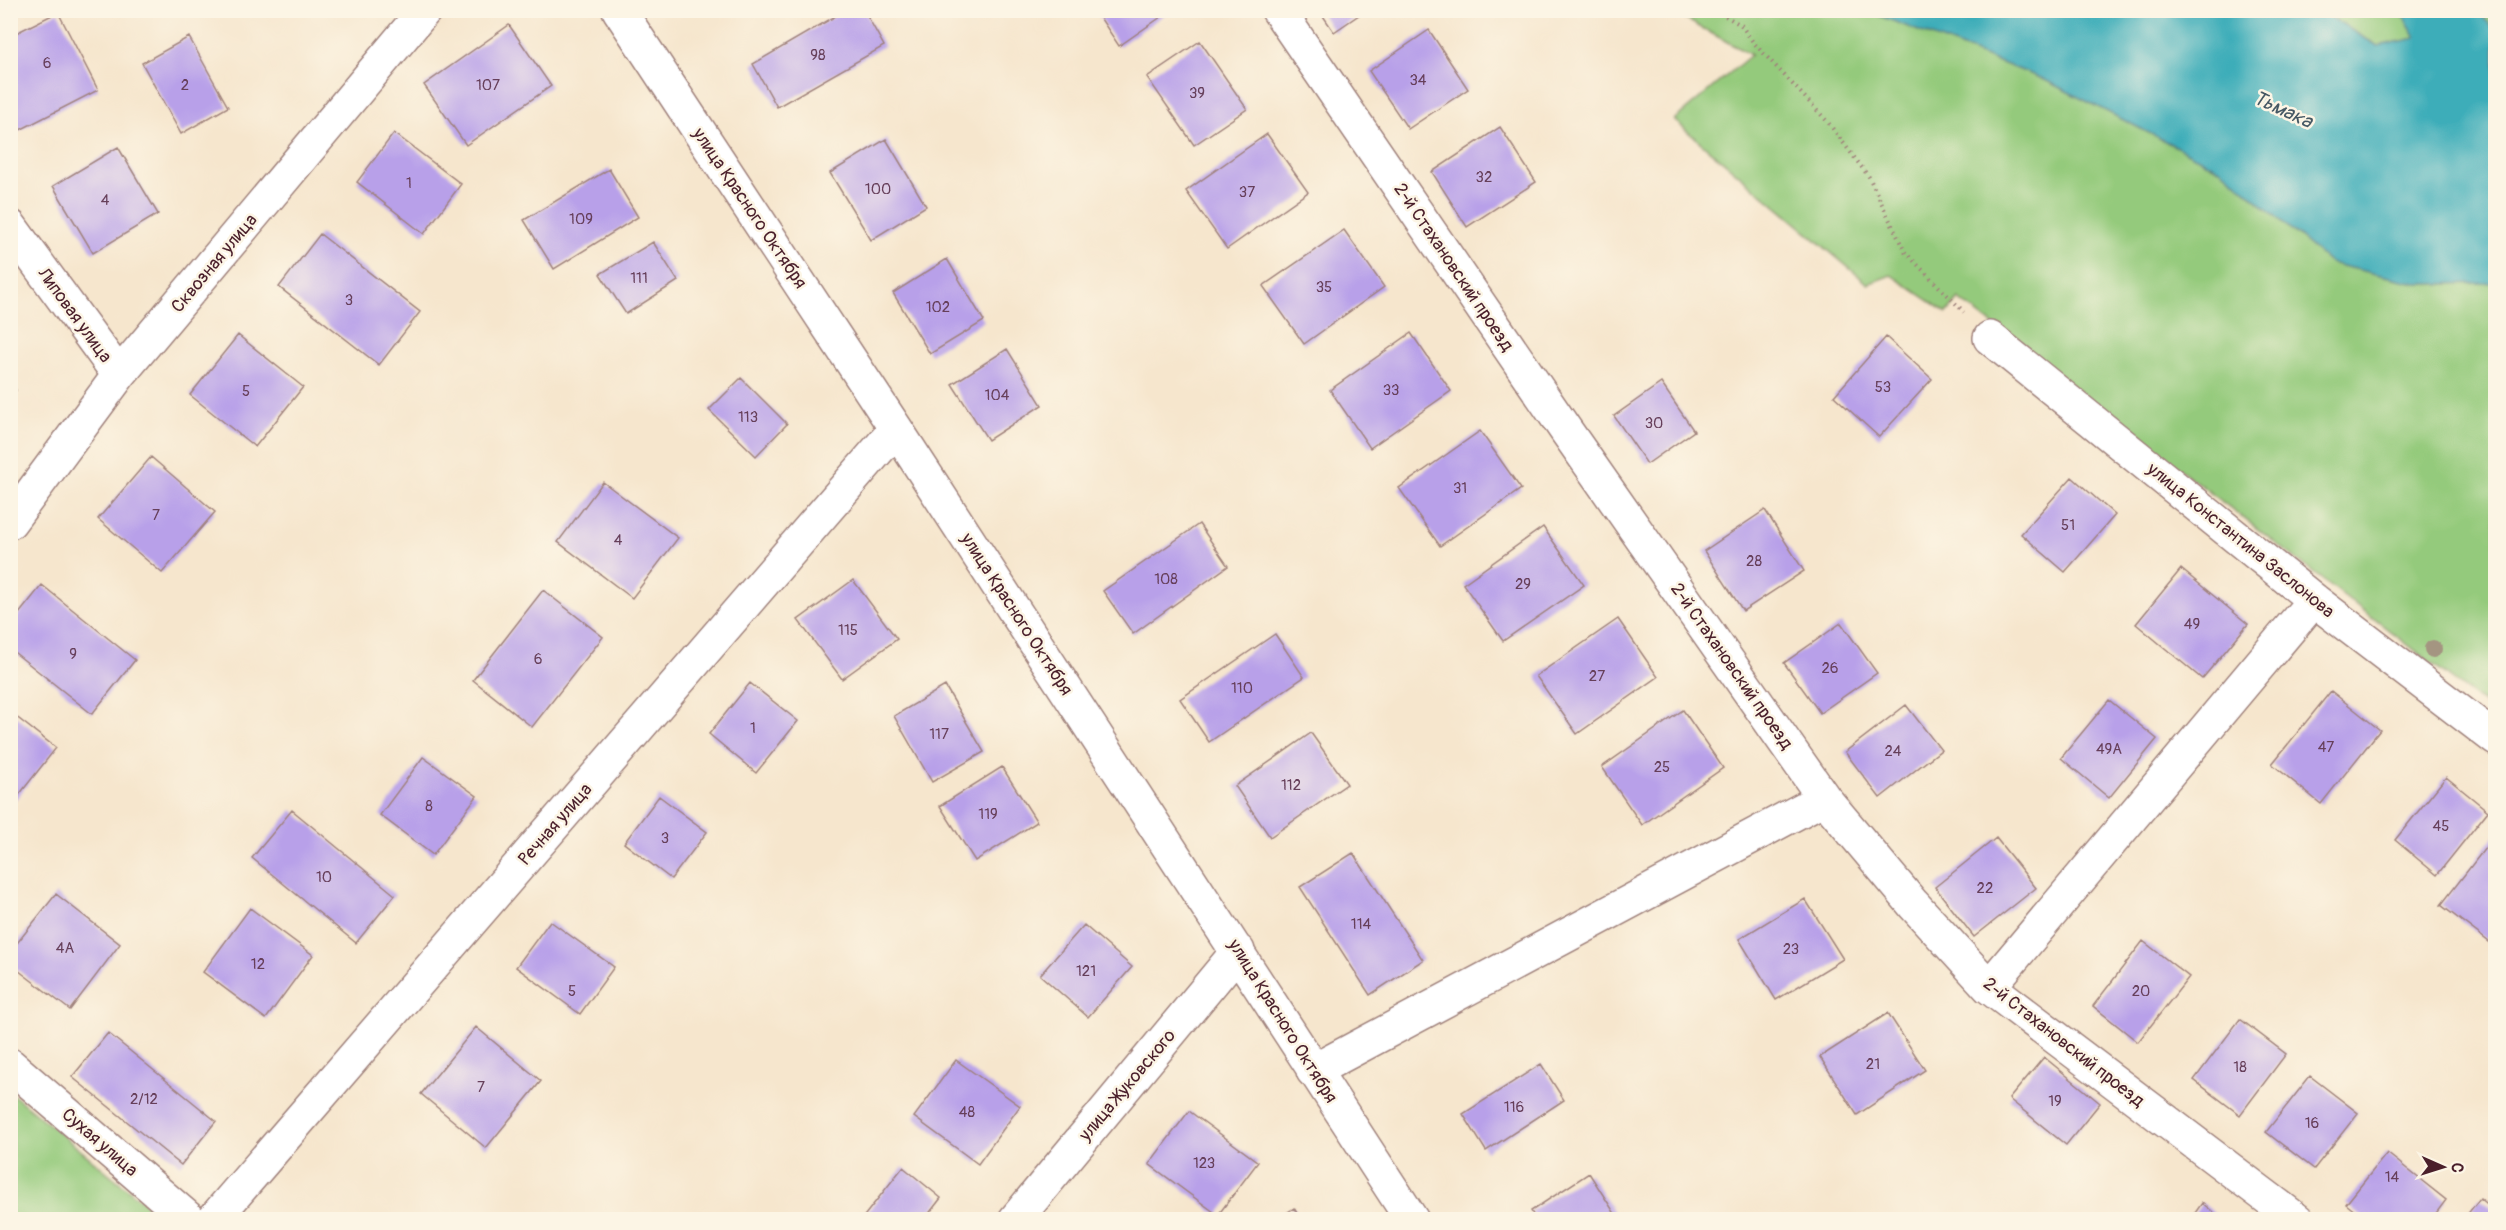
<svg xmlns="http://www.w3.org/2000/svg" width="2506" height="1230" font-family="Pangolin,sans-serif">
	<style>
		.green { fill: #94ca7c; stroke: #6f7454; stroke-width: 1.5 }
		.water { fill: #3dadb9; stroke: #446672; stroke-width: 1.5 }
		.building { fill: #b8a0e9 }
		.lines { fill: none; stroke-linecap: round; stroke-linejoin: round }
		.street-casing { stroke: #a0827c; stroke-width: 36 }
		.path { stroke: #a0827c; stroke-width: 4; stroke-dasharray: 1.5 4.5; stroke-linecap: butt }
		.street { stroke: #fff; stroke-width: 33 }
		.tree { fill: #a49581 }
		.labels { text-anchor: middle; stroke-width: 5; stroke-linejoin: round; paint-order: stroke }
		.number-label { font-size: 15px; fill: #663f5a }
		.street-label { font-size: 18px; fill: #4a1f2b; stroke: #fcf5e5 }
		.water-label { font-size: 20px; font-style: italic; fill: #455864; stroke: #fcf5e5 }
	</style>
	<rect width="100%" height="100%" fill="#fcf5e5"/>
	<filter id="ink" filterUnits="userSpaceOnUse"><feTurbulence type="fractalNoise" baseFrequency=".0167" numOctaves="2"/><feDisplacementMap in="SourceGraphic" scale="12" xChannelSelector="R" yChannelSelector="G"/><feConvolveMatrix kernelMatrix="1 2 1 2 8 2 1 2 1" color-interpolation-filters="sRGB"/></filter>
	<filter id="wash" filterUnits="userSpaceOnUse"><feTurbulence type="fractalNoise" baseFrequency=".008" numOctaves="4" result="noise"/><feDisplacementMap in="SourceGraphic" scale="24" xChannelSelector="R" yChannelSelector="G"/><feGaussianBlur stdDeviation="1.35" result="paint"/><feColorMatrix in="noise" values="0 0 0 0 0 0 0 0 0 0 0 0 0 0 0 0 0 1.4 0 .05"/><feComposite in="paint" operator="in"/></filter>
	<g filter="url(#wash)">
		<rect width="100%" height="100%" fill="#f6e6cd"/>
		<path class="green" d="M1671 11H1867L2041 78 2222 170 2330 263 2420 284 2495 283V712L1959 299 1947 313 1891 275 1868 284 1674 120 1751 55Z
			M2319 11H2400L2417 38 2378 46Z
			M2476 11H2495V29Z
			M11 1093 164 1219H11Z"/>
		<path class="water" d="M1867 11H2319L2378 46 2416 38 2400 11H2476L2495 29V283L2420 284 2330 263 2222 170 2041 78Z"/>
		<g id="blocks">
			<path class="building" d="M846 10H864L884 46 777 107 753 64Z
				M1095 10H1171L1119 46Z
				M1319 10H1366L1334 32Z
				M58 12 98 90 18 131 10 116V36Z
				M509 25 551 86 466 145 424 85Z
				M1429 30 1468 89 1408 129 1369 71Z
				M189 37 228 107 181 134 142 63Z
				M1200 41 1247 109 1194 145 1147 77Z
				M1500 127 1536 182 1467 227 1432 172Z
				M394 133 461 184 424 234 357 182Z
				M1267 134 1308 192 1227 249 1186 191Z
				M886 139 926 206 871 240 830 173Z
				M118 147 158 214 93 253 53 186Z
				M609 169 638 217 554 269 524 220Z
				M1344 230 1384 287 1304 344 1263 286Z
				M320 234 420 312 379 365 279 287Z
				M653 242 678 281 626 314 600 274Z
				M947 259 984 321 930 354 893 293Z
				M1411 333 1451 391 1370 448 1330 390Z
				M238 335 303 387 255 447 190 395Z
				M1886 337 1932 379 1879 437 1834 396Z
				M1007 349 1042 405 988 440 952 384Z
				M741 378 787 424 756 456 709 410Z
				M1661 383 1694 431 1647 464 1614 416Z
				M10 385 16 390 10 397Z
				M1480 431 1521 489 1440 546 1399 488Z
				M151 457 215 512 162 573 98 519Z
				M2072 477 2115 515 2065 572 2021 534Z
				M603 482 678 538 632 598 558 542Z
				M1765 510 1804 571 1743 611 1704 551Z
				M1199 524 1228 566 1133 634 1103 591Z
				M1543 527 1584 585 1503 641 1463 584Z
				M2181 569 2248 624 2202 679 2136 624Z
				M853 580 897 639 842 679 798 620Z
				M42 585 135 660 92 714 10 649V625Z
				M543 590 603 637 532 727 473 680Z
				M1618 619 1658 677 1577 734 1536 676Z
				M1841 623 1877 673 1820 713 1784 663Z
				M1275 634 1304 677 1209 742 1180 699Z
				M750 683 798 721 756 773 709 734Z
				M945 686 984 752 932 782 894 716Z
				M2331 691 2380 730 2321 804 2272 764Z
				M2109 700 2157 739 2109 798 2061 758Z
				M1906 705 1941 750 1880 798 1845 752Z
				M1683 710 1723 768 1642 825 1602 767Z
				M10 712 56 748 15 800 10 796Z
				M1311 733 1347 784 1270 837 1235 786Z
				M423 757 477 796 433 855 380 815Z
				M1002 767 1037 822 975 861 940 806Z
				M2446 777 2488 811 2437 875 2395 840Z
				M659 796 707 832 671 879 624 843Z
				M292 810 395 895 356 943 252 858Z
				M2496 834V941L2493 945 2441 905Z
				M1996 838 2036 888 1974 937 1935 887Z
				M1353 853 1423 960 1370 995 1300 887Z
				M56 894 120 944 70 1010 10 964V952Z
				M1805 899 1843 959 1776 1000 1739 939Z
				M250 908 313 955 266 1019 203 972Z
				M550 921 614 967 580 1014 516 967Z
				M1084 925 1132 967 1088 1017 1040 975Z
				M2143 941 2189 977 2138 1042 2093 1006Z
				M1888 1013 1925 1070 1857 1115 1820 1057Z
				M2240 1019 2286 1054 2240 1115 2194 1080Z
				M476 1027 541 1081 486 1148 421 1094Z
				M108 1033 216 1121 181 1165 72 1077Z
				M2044 1057 2100 1103 2066 1145 2009 1099Z
				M956 1060 1020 1106 978 1164 914 1117Z
				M1541 1064 1564 1100 1486 1151 1463 1114Z
				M2310 1076 2358 1113 2314 1169 2266 1132Z
				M1189 1111 1258 1162 1218 1215 1149 1164Z
				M2387 1153 2446 1200 2431 1220H2366L2346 1204Z
				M903 1167 941 1198 924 1220H861Z
				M1589 1173 1619 1220H1536L1531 1211Z
				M2480 1198 2496 1211V1220H2463Z
				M2202 1203 2223 1220H2190Z
				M1294 1208 1301 1220H1276Z"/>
		</g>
	</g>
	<g filter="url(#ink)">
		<use href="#blocks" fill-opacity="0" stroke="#a0827c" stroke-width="1.5"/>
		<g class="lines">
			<g class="street-casing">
				<path id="street" d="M619 10 896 429 1412 1220
					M1278 10 1567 432 1824 798 1913 904 1989 987 2297 1220
					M10 226 119 375
					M1990 338 2314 600 2496 739
					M10 522 119 375 425 10
					M1989 987 2314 600
					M10 1065 190 1220
					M1313 1071 1824 798
					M213 1220 896 429
					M1015 1220 1238 951"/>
			</g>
			<path class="path" d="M1715 10 1741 25 1753 42 1827 121 1869 177 1905 252 1964 312"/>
			<use href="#street" class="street"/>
		</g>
		<circle class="tree" cx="2433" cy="649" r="9"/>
	</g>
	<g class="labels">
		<g class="number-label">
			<text x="818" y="60">98</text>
			<text x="47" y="68">6</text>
			<text x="1418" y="85">34</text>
			<text x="185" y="90">2</text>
			<text x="488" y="90">107</text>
			<text x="1197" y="98">39</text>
			<text x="1484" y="182">32</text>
			<text x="409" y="188">1</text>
			<text x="878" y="194">100</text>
			<text x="1247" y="197">37</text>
			<text x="105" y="205">4</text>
			<text x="581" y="224">109</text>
			<text x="639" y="283">111</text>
			<text x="1324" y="292">35</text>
			<text x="349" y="305">3</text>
			<text x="938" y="312">102</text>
			<text x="1883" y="392">53</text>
			<text x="1391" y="395">33</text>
			<text x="246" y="396">5</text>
			<text x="997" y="400">104</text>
			<text x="748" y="422">113</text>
			<text x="1654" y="428">30</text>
			<text x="1460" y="493">31</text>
			<text x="156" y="520">7</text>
			<text x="2068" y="530">51</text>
			<text x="618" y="545">4</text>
			<text x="1754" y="566">28</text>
			<text x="1166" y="584">108</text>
			<text x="1523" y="589">29</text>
			<text x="2192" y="629">49</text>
			<text x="848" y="635">115</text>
			<text x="73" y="659">9</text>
			<text x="538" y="664">6</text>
			<text x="1830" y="673">26</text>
			<text x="1597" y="681">27</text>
			<text x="1242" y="693">110</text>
			<text x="753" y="733">1</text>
			<text x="939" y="739">117</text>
			<text x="2326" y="752">47</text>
			<text x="2109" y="754">49А</text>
			<text x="1893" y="756">24</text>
			<text x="1662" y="772">25</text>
			<text x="1291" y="790">112</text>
			<text x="429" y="811">8</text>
			<text x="988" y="819">119</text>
			<text x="2441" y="831">45</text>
			<text x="665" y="843">3</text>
			<text x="324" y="882">10</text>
			<text x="1985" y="893">22</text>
			<text x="1361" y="929">114</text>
			<text x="65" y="953">4А</text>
			<text x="1791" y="954">23</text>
			<text x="258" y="969">12</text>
			<text x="1086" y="976">121</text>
			<text x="572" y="996">5</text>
			<text x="2141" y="996">20</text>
			<text x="1873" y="1069">21</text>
			<text x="2240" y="1072">18</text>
			<text x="481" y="1092">7</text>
			<text x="144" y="1104">2/12</text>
			<text x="2055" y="1106">19</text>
			<text x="1514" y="1112">116</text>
			<text x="967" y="1117">48</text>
			<text x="2312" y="1128">16</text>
			<text x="1204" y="1168">123</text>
			<text x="2392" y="1182">14</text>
		</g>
		<g class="street-label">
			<text transform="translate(750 208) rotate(56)" y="6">улица Красного Октября</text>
			<text transform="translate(214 263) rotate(-50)" y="6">Сквозная улица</text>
			<text transform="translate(1454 267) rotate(56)" y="6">2-й Стахановский проезд</text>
			<text transform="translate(75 315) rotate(54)" y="6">Липовая улица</text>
			<text transform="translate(2241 540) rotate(39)" y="6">улица Константина Заслонова</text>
			<text transform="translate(1017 614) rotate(57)" y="6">улица Красного Октября</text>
			<text transform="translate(1732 666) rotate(55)" y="6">2-й Стахановский проезд</text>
			<text transform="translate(555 824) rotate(-49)" y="6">Речная улица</text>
			<text transform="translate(1283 1021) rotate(58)" y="6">улица Красного Октября</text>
			<text transform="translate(2064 1042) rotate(38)" y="6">2-й Стахановский проезд</text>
			<text transform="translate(1127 1085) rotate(-50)" y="6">улица Жуковского</text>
			<text transform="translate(100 1142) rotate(41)" y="6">Сухая улица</text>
		</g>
		<g class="water-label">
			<text transform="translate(2283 109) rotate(25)" y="7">Тьмака</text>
		</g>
	</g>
	<rect width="2506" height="1230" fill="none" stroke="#fcf5e5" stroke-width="36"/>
	<g transform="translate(2443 1167) rotate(93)" stroke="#fcf5e5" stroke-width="4.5" paint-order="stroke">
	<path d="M0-4.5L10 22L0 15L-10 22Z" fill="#4a1f2b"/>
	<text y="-9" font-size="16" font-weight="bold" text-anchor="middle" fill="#4a1f2b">С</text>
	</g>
</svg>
